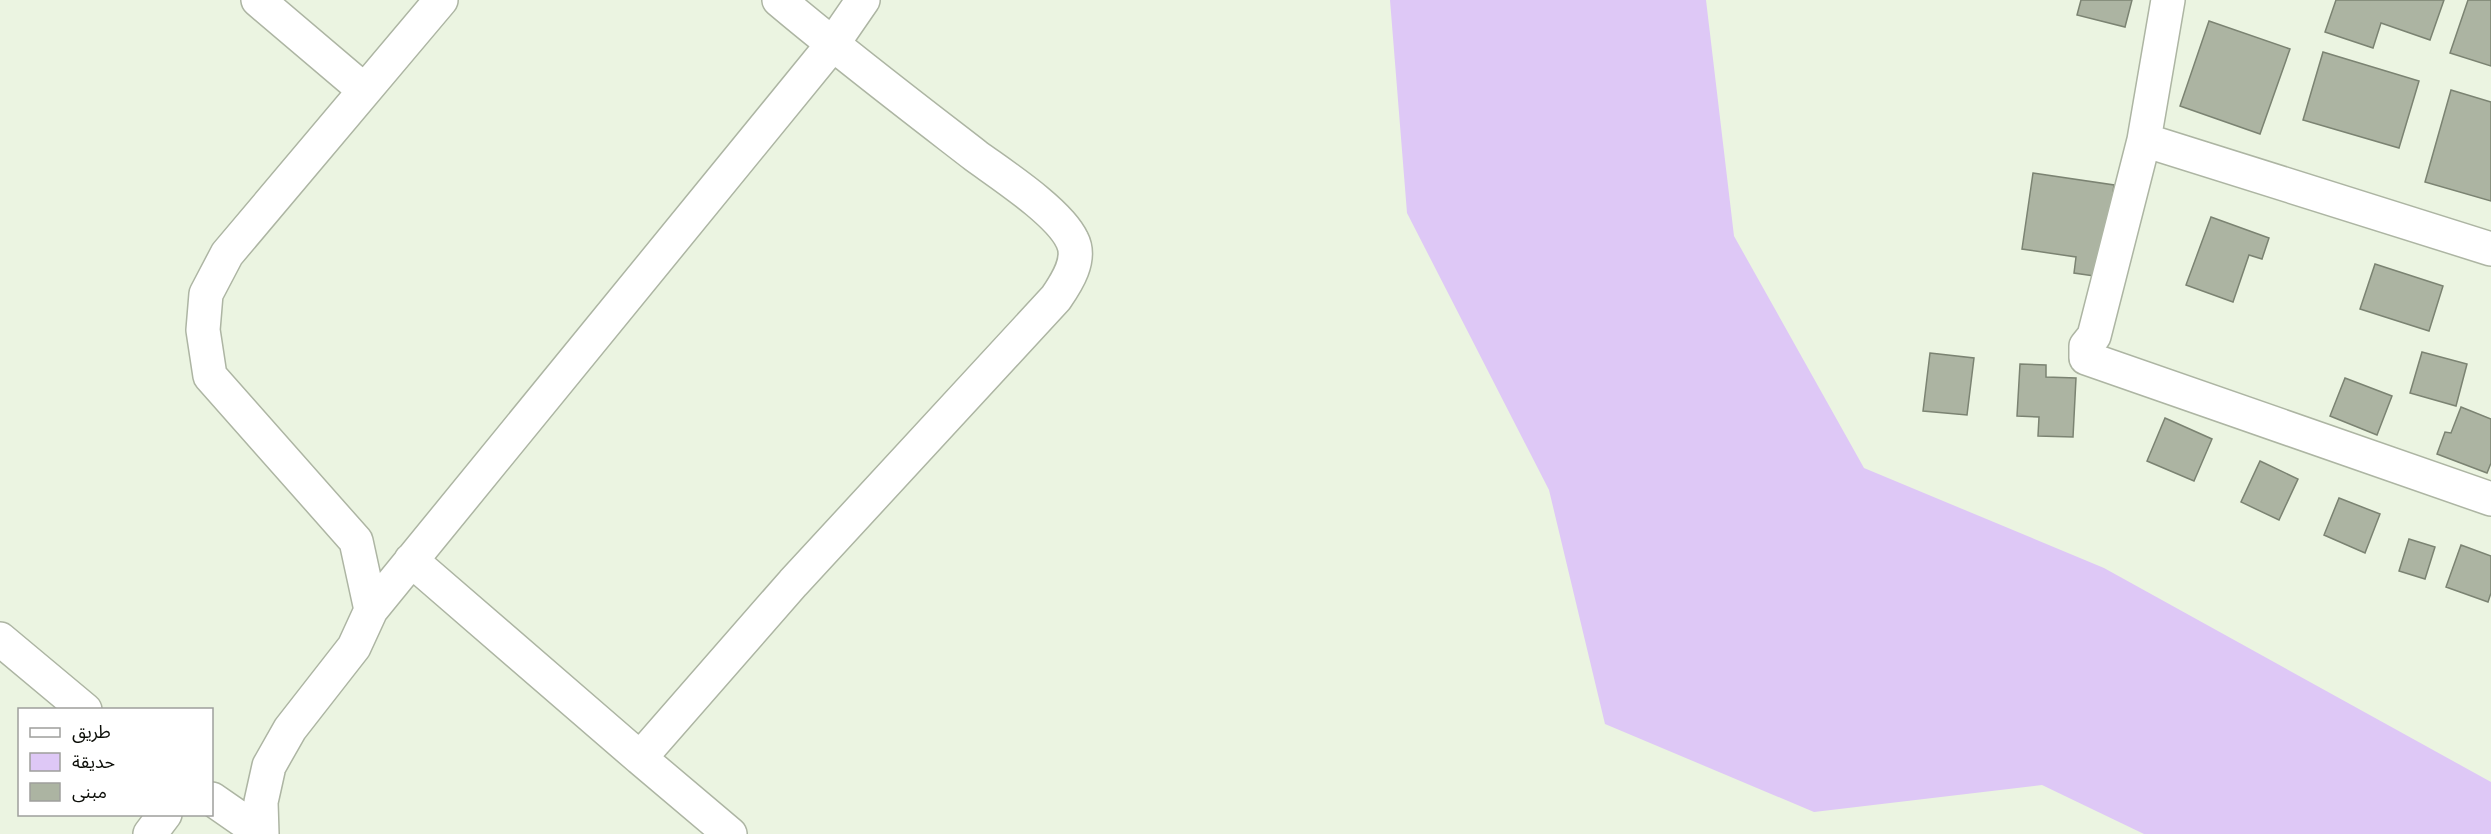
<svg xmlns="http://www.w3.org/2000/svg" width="2491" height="834" font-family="Roboto,'Noto Sans Arabic',sans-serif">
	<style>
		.green { fill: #dec8f6 }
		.building { fill: #acb4a2; stroke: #7b8372; stroke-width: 1.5 }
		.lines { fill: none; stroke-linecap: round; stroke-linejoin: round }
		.minor-casing { stroke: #adb5a3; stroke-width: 36 }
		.minor { stroke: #fff; stroke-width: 33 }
	</style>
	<rect width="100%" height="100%" fill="#ebf4e1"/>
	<path class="green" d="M1390 0H1706L1734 236 1864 468 2104 568 2491 782V834H2144L2042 785 1814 812 1605 724 1549 490 1407 213Z"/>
	<path class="building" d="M2081 0H2132L2125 27 2077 15Z
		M2336 0H2444L2430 40 2381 23 2373 48 2325 32Z
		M2468 0H2491V66L2450 53Z
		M2209 21 2290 49 2260 134 2180 106Z
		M2323 52 2419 81 2399 148 2303 120Z
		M2451 90 2491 102V201L2425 182Z
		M2033 173 2114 185 2101 277 2074 273 2076 257 2022 249Z
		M2211 217 2269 238 2262 259 2249 255 2233 302 2186 285Z
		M2375 264 2443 286 2429 331 2360 309Z
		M2422 352 2467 364 2456 406 2410 393Z
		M1930 353 1974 358 1967 415 1923 411Z
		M2020 364 2046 365V377L2076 378 2073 437 2038 436 2039 417 2017 416Z
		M2345 378 2392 396 2377 435 2330 416Z
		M2461 407 2491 419V463L2487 473 2437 454 2445 432 2451 433Z
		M2165 418 2212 439 2194 481 2147 461Z
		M2260 461 2298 479 2279 520 2241 502Z
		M2339 498 2380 514 2365 553 2324 535Z
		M2409 539 2435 547 2425 579 2399 571Z
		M2461 545 2491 556V593L2488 602 2446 587Z"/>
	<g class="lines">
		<g class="minor-casing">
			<path id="minor" d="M258 0 364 90
				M2168 0 2144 140 2094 336 2086 346V358L2491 499
				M2144 140 2491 249
				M411 560 640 758 793 583 1056 298C1067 282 1082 259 1072 240 1059 212 1002 175 976 156 910 105 843 54 779 0
				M371 610 832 45 863 0
				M0 639 85 710
				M640 758 730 834
				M212 799 261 833
				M150 834 165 814
				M262 834 261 802 269 766 290 729 354 647 371 610 356 541 210 376 203 330 206 294 227 254 441 0"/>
		</g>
		<use href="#minor" class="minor"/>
	</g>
	<rect x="18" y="708" width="195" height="108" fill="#ffffff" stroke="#9e9f9c" stroke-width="1.5"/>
	<rect x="30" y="728" width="30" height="9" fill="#ffffff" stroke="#9e9f9c" stroke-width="1.5"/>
	<text x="72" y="738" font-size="18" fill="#0c0e08">طريق</text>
	<rect x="30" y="753" width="30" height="18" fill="#dec8f6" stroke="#9e9f9c" stroke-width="1.5"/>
	<text x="72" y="768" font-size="18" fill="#0c0e08">حديقة</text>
	<rect x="30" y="783" width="30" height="18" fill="#acb4a2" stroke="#9e9f9c" stroke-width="1.5"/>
	<text x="72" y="798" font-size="18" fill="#0c0e08">مبنى</text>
</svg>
